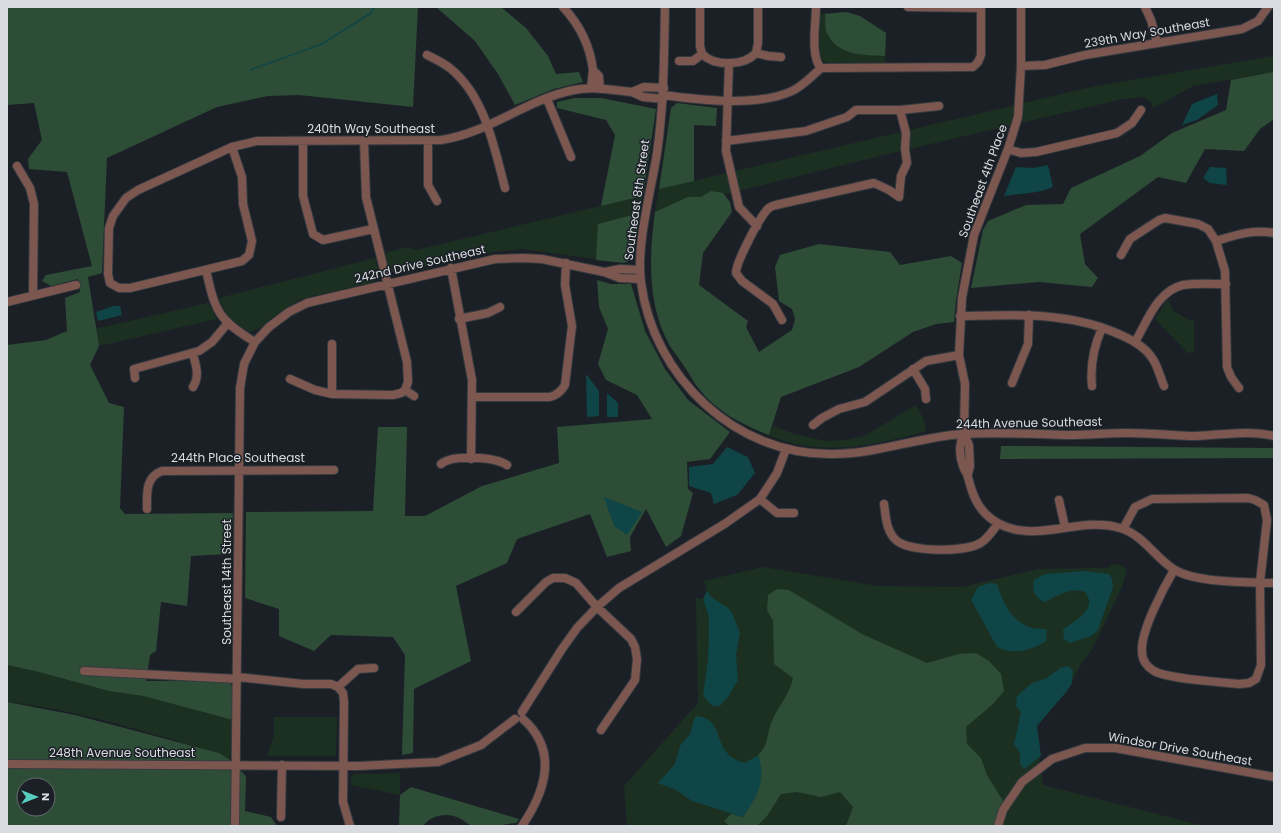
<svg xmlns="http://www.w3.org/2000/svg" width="1281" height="833" font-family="Poppins,sans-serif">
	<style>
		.green { fill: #1c3022 }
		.forest { fill: #2d4d37; fill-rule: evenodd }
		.water { fill: #0f4546 }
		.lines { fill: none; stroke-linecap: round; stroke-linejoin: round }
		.stream { stroke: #0f4546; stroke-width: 1.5 }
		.minor-casing { stroke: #363a41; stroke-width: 10 }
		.minor { stroke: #7c574f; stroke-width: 8 }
		.labels { text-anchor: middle; stroke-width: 3; stroke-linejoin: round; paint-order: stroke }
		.street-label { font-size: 12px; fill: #d9dce1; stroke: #1b2027 }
	</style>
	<rect width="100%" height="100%" fill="#1b2027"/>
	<path class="green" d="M846 12 860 16 886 33 885 63H829L823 61 820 57V14Z
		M1274 56V72L1193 86 1153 108 1150 101 1143 97 1123 99 888 154 655 212 659 189 1096 86Z
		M643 196 633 259 624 263 523 249 491 252 396 273 389 271 385 253 408 247 416 250Z
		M375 258 379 274 374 282 301 299 270 319 261 328 249 332 227 316 219 298Z
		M1168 299 1173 311C1182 314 1185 320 1194 321V352L1188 353 1155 319Z
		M208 303 217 319 99 346 95 329Z
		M916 405 924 420 926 431C876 445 819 458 769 435L773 426 794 434 826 441 846 440 864 436Z
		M1112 564 1121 565 1127 569 1122 587 1092 649 1080 666 1067 691 1035 727 1043 785 1204 826H627L624 786 698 703 696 598 703 599 707 591 704 581 763 567 878 586 962 587 1038 569 1108 568Z
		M7 665 35 671 109 691 143 696 233 720 230 760 219 753C151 734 77 709 7 702Z
		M274 717H337L336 754 334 756H267L274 736Z
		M354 774 400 773V795L351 785V778Z"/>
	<path class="forest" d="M7 7H418L413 107 299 95 268 96 217 107 107 158 102 273 88 277 99 346 90 365 109 403 124 407 120 508 125 514 233 513 230 554 191 556 187 606 161 602 156 651 150 655 146 681H230L233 690V720L143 696 109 691 35 671 7 665V345L46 340 67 331 65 298 80 292 78 279 51 286 42 281 46 275 92 266 67 172 29 169 28 159 42 140 34 103 7 105Z
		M436 7H501L526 28 548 56 556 74 579 72 583 82 554 89 515 105 498 74 475 41Z
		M846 12 860 16 886 33 885 56C864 55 837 56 827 33 824 28 826 19 825 14Z
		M1274 72V119L1260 129 1244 151 1205 149 1186 183 1158 177 1080 234 1085 264 1098 278 1092 287 1039 282 971 288 983 230 988 221 1026 205 1063 204 1071 188 1140 156 1172 133 1226 110 1231 80Z
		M575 98H601L656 109 643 196 601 206 615 135 606 120 557 108V102Z
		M677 103 717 108 716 126 694 125V181L659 189 671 108Z
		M711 191 723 193 730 202 732 212 703 253 699 285 748 321 746 327 759 352 792 330 795 319 792 309 779 301 775 267 780 255 819 244 890 252 900 265 951 256 962 263 956 300 954 322 936 324 913 332 859 367 781 397 769 435C743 425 717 412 699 389 694 383 690 375 686 369 681 361 675 354 670 346 647 306 649 256 655 212L688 197H701Z
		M640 213 633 259 624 263 596 260 598 224Z
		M597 280 611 284H631L645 331 665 369 688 400 730 432 710 459 687 462 688 489 693 493 681 536 666 547 646 509 630 537 631 551 607 557 590 514 517 539 507 563 456 586 471 661 414 689 413 753 402 755 405 655 393 637 331 635 314 651 279 636V609L245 598 246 512 373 511 378 427H407L405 516H425L482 486 559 463 557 427 652 419 637 395 606 380 598 364 608 329 599 307Z
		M1001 446 1274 448V458L1000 459Z
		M777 589 789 590 862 634 927 663 959 654 976 653 989 661 1001 674 1004 691 993 704 966 727 967 744 981 758 987 775 1003 801 994 826H846L853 807 840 792 821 797 797 792 781 794 767 816 757 826H730L724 821 731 814 743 817 760 763 758 755C768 746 767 735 771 723 777 707 790 695 793 678L774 664 773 621 767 610 768 595Z
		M7 702 75 715 219 753 230 760 246 776 245 811 271 817 277 826H7ZM24 785H48V809H24Z
		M411 787 519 819 516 823C503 824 486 830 473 826 468 825 464 820 459 818 447 812 431 815 423 826H399L400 795Z"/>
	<path class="water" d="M1217 94 1218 105 1197 120 1182 125 1192 104Z
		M1048 165 1053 187C1038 194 1021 193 1004 196L1016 167 1033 168Z
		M1210 167 1226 168 1227 185 1210 183 1203 178Z
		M113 306H120L122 315 98 321 96 312Z
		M586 374 599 391V416L587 417Z
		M607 393 618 403V417H607Z
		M727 447 748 457 755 473 737 495 714 504 711 493 689 486V467L713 464Z
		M604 497 642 512 627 535 614 526Z
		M1085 571 1109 574 1112 579 1113 587 1098 630 1091 636 1070 643 1064 639 1063 630C1074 621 1099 609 1085 592 1070 587 1059 595 1045 602 1036 599 1031 590 1034 580L1045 574Z
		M990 583 997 584C1003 602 1010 619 1029 627 1035 630 1041 627 1047 630L1046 641C1031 651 1013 655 997 647L971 600 978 587Z
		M707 591 711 597 728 608 732 613 740 633 736 655 738 680 728 697 720 706H713L708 702 703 695 708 661 709 631V617L703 599Z
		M1068 666 1073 670 1072 683 1067 691 1037 726 1041 756 1024 769 1020 764V753L1014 744 1021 712 1016 706 1017 696 1032 683 1047 678 1060 668Z
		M697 716C728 720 709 754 745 763L758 755C767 781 757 796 743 817L692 801 676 790 658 783 675 764 680 746 690 734 694 719Z"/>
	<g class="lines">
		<path class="stream" d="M250 70 322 44 371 13 375 7"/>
		<g class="minor-casing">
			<path id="minor" d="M563 7C579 24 590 46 593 70
				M665 7C664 56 664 104 657 153 651 191 636 245 641 282 653 377 736 456 833 454 877 454 919 437 962 434 997 432 1033 434 1068 435 1088 435 1108 433 1128 433 1148 433 1169 435 1189 436 1216 436 1247 429 1274 436
				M700 7V46L702 54
				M816 7C816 22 810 57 821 68
				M908 7 981 8
				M1145 7 1151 20 1157 43
				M756 53 758 43V7
				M427 55C435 59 444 63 451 69 485 97 494 147 505 188
				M679 61H693L702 54C715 67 744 66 756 53L768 56 781 57
				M729 63 726 151 739 207 757 226
				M1021 66 1045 65 1085 55 1242 29 1258 21 1268 7
				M821 68 973 67 978 62 981 55V7
				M591 88 593 70 599 76 600 89
				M663 95C700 100 758 107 792 91 803 86 812 76 821 68
				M547 99 571 157
				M663 99 643 97 632 92 644 87 664 88
				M900 110 939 106
				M303 141V196L313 234 323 240 373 229
				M364 141 366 197 407 362 408 382 405 390
				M726 141 806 131 847 117 856 110H900L906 133 905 149 907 163 901 176 899 197 889 190 874 183 776 205C772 206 768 208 766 211 758 221 736 262 736 273L742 281 773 304 782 320
				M428 142V185L437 201
				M232 147 242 177 243 204 252 241 249 255 242 261 130 288H119L110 283 108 274 109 228 113 216 126 198 138 190 232 147 257 141 441 140C489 133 527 99 574 90 593 86 613 90 632 92
				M1008 149 1021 153 1036 152 1117 133 1132 123 1141 110
				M17 166 30 188 34 204 33 295
				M1216 241C1236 235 1253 229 1274 233
				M1121 255 1130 239 1159 220 1165 218 1198 224 1208 229 1216 241 1225 271 1227 367 1231 377 1239 388
				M451 268 472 380 471 459
				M206 270C215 311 218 320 255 342
				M605 272 620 269 640 270
				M7 302 76 285
				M960 316C1016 315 1071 311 1123 336 1134 341 1146 348 1152 358 1158 366 1160 377 1164 386
				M459 319 488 313 500 307
				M1135 342C1147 322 1157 291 1183 285 1197 283 1212 284 1226 284
				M913 369 925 389 926 399
				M135 378 134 369 199 351 212 342 227 324
				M290 379 315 390 332 394 393 395 401 393 405 390 414 396
				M1012 383 1028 344 1029 315
				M1092 386C1090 366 1094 346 1102 328
				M193 387C200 376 196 366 193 354
				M332 394V344
				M472 397H550C557 395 561 392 565 385L572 326 565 285 566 263
				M813 425 822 418 839 409 865 402 926 361 959 355
				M964 434C959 444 959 455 963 466 964 470 967 473 968 477 972 494 978 510 993 520 1032 547 1078 515 1120 528 1144 535 1155 558 1175 570 1197 583 1248 582 1274 583
				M441 464C452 454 495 457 507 465
				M968 474 970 466 969 445 964 434 965 384 959 355 962 298 974 235 1008 149 1018 117 1021 66V7
				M760 499 777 513H794
				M1059 500 1065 527
				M884 504C886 517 886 532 897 541 911 552 967 553 982 542 988 538 993 530 998 524
				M147 509C147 494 145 477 162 471L334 470
				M1123 529 1135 507 1152 499 1248 498 1255 500 1264 505 1267 520 1260 582 1261 665 1256 679 1249 683 1239 684C1220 682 1168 679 1154 671 1147 667 1142 660 1142 652 1140 632 1164 587 1174 570
				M516 612 546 582 553 578H565L576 583 597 607 631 639 635 647 637 659 635 680 601 730
				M84 671 238 679
				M238 677 303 684H331L338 687
				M338 687 343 693 344 702 343 802 350 826
				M338 687 358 669 374 668
				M522 712 562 649 577 628 597 607 619 588 726 523 760 499 777 473 786 449
				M7 764 358 766 438 762 481 745 515 719
				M281 817 282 765
				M235 826 240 388 244 364 255 342 269 327 289 312 307 303 495 259 523 258 542 259 604 272 620 278 640 279
				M522 826C545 792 559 751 523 719
				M998 826 1003 810 1022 782 1052 759 1085 748H1115L1274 777"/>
		</g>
		<use href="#minor" class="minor"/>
	</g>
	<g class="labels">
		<g class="street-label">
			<text transform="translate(1147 33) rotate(-10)" y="4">239th Way Southeast</text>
			<text x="371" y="133">240th Way Southeast</text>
			<text transform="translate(983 181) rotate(-70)" y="4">Southeast 4th Place</text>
			<text transform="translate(637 200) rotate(-82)" y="4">Southeast 8th Street</text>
			<text transform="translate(420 264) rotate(-13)" y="4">242nd Drive Southeast</text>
			<text transform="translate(1029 423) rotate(-1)" y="4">244th Avenue Southeast</text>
			<text x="238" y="462">244th Place Southeast</text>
			<text transform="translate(227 582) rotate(-90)" y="4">Southeast 14th Street</text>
			<text transform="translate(1180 749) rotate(10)" y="4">Windsor Drive Southeast</text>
			<text x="122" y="757">248th Avenue Southeast</text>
		</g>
	</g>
	<rect width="1281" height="833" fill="none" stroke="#d9dce1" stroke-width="16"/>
	<g transform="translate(36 797) rotate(90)"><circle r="19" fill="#1b2027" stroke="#676b71"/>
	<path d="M0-3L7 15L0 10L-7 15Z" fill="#57cec1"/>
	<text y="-6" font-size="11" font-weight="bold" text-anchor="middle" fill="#d9dce1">N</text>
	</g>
</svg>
